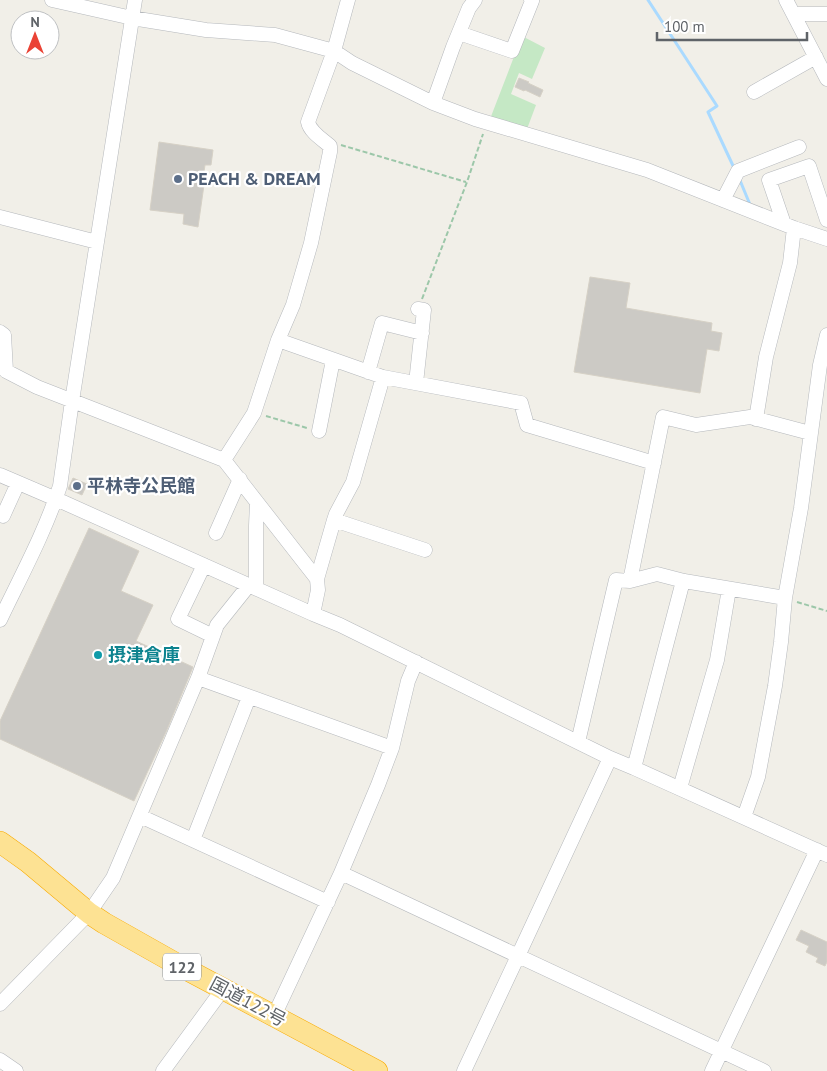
<svg xmlns="http://www.w3.org/2000/svg" width="827" height="1071" font-family="'PT Sans','Noto Sans JP',sans-serif">
	<style>
		.green { fill: #c5e8c5 }
		.lines { fill: none; stroke-linecap: round; stroke-linejoin: round }
		.stream { stroke: #aadaff; stroke-width: 3 }
		.building { fill: #cccac5; stroke: #d6d1c6 }
		.minor-casing { stroke: #b5b8bc; stroke-width: 15 }
		.highway-casing { stroke: #f9ab00; stroke-width: 22 }
		.path { stroke: #9cc7a9; stroke-width: 2; stroke-dasharray: 5 2.5; stroke-linecap: butt }
		.minor { stroke: #fff; stroke-width: 14 }
		.highway { stroke: #fde293; stroke-width: 21 }
		.service-dot { fill: #5c6f8a; stroke: #fff; stroke-width: 2 }
		.culture-dot { fill: #0f9aa8; stroke: #fff; stroke-width: 2 }
		.labels { text-anchor: middle; stroke-width: 4.5; stroke-linejoin: round; paint-order: stroke }
		.shield { fill: #fff; stroke: #8f9295; stroke-width: 1 }
		.shield-label { font-size: 16px; font-weight: bold; fill: #5f6368 }
		.service-label { font-size: 18px; font-weight: bold; fill: #4e5e75; stroke: #fff; text-anchor: start }
		.culture-label { font-size: 18px; font-weight: bold; fill: #0d838f; stroke: #fff; text-anchor: start }
		.street-label { font-size: 18px; fill: #5f6368; stroke: #fff }
	</style>
	<rect width="100%" height="100%" fill="#f1efe8"/>
	<path class="green" d="M522 36 545 48 532 79 519 73 511 94 536 105 527 129 490 119Z"/>
	<g class="lines">
		<path class="stream" d="M648 0 717 106 708 112 735 170
			M739 178 751 207"/>
	</g>
	<path class="building" d="M519 78 529 82 528 83 543 90 540 97 525 90 524 91 515 87Z
		M159 142 213 150 211 165H205L202 185H204L198 227 183 224 184 214 150 210Z
		M590 277 630 283 626 308 712 323 711 331 722 333 719 351 707 349 700 393 574 372Z
		M73 478 87 484 82 495 68 489Z
		M89 528 139 551 121 591 153 605 136 641 193 667 166 732 134 801 0 739V721Z
		M801 930 827 942V962L825 966 816 962 818 958 806 952 809 946 796 940Z"/>
	<g class="lines">
		<g class="minor-casing">
			<path id="minor" d="M52 0 132 18 206 30 275 35 334 51 352 63 433 103 475 119 647 170 794 228 827 239
				M786 0 827 79
				M794 14H827
				M459 33 512 51 532 1 531 0
				M754 92 816 57
				M433 103 453 47 469 8 475 0
				M723 200 738 171 799 147
				M0 217 97 242
				M784 224 769 180 809 166 827 220
				M0 332 4 335 6 371 37 387 224 460 317 579
				M278 340 383 377 521 403 527 425 654 463
				M368 372 382 323 422 333
				M416 383 424 310 418 309
				M756 419 766 357 790 263 794 228
				M319 431 333 360
				M224 460 254 413 278 340 293 305 311 243 330 152V146C322 139 310 132 308 122L334 51 348 0
				M0 475 56 499 313 614 340 625 610 758 634 768 827 855
				M3 516 18 483
				M334 520 425 550
				M216 533 240 479
				M204 565 178 619 213 636
				M630 581 663 417 696 425 750 417 810 433
				M256 588V526L257 502
				M313 614 318 590 317 579 334 520 336 514 353 482 383 377
				M0 620C21 576 45 532 60 486L72 401 135 0
				M198 678 392 748
				M578 742 616 580 630 581 657 574 684 581 785 598
				M634 768 683 581
				M680 788 717 660 729 589
				M140 816 328 902
				M744 817 758 777 775 686 781 642 785 598 801 508 820 365 827 335
				M193 840 249 697
				M341 873 764 1071
				M0 1004 89 913 113 878 198 678 217 625 249 585
				M274 1016 341 873 378 785 392 748 408 681 416 662
				M0 1060 16 1071
				M163 1071 223 989
				M464 1071 518 956 610 758
				M712 1071 817 850"/>
		</g>
		<g class="highway-casing">
			<path id="highway" d="M0 842 28 862 89 913 104 923 182 967 377 1071"/>
		</g>
		<path class="path" d="M341 145 466 182
			M422 299 467 182 483 134
			M266 416 307 428
			M797 602 827 611"/>
		<use href="#minor" class="minor"/>
		<use href="#highway" class="highway"/>
	</g>
	<g class="service-dot">
		<circle cx="178" cy="179" r="5"/>
		<circle cx="77" cy="486" r="5"/>
	</g>
	<circle class="culture-dot" cx="98" cy="655" r="5"/>
	<g class="labels">
		<rect class="shield" x="163" y="953.5" width="38" height="27" rx="4"/>
		<g class="shield-label">
			<text x="182" y="973">122</text>
		</g>
		<g class="service-label">
			<text x="188" y="185">PEACH &amp; DREAM</text>
			<text x="87" y="492">平林寺公民館</text>
		</g>
		<g class="culture-label">
			<text x="108" y="661">摂津倉庫</text>
		</g>
		<g class="street-label">
			<text transform="translate(248 1002) rotate(28)" y="6">国道122号</text>
		</g>
	</g>
	<g transform="translate(35 35)"><circle r="24" fill="#ffffff" stroke="#bfc1c3"/>
	<path d="M0-4L9 19L0 12L-9 19Z" fill="#ea4335"/>
	<text y="-8" font-size="14" font-weight="bold" text-anchor="middle" fill="#5f6368">N</text>
	</g>
	<path d="M657 32v8h150v-8" fill="none" stroke="#5f6368" stroke-width="2.5"/>
	<text x="664" y="32" font-size="15" fill="#5f6368" stroke="#ffffff" stroke-width="4" paint-order="stroke">100 m</text>
</svg>
